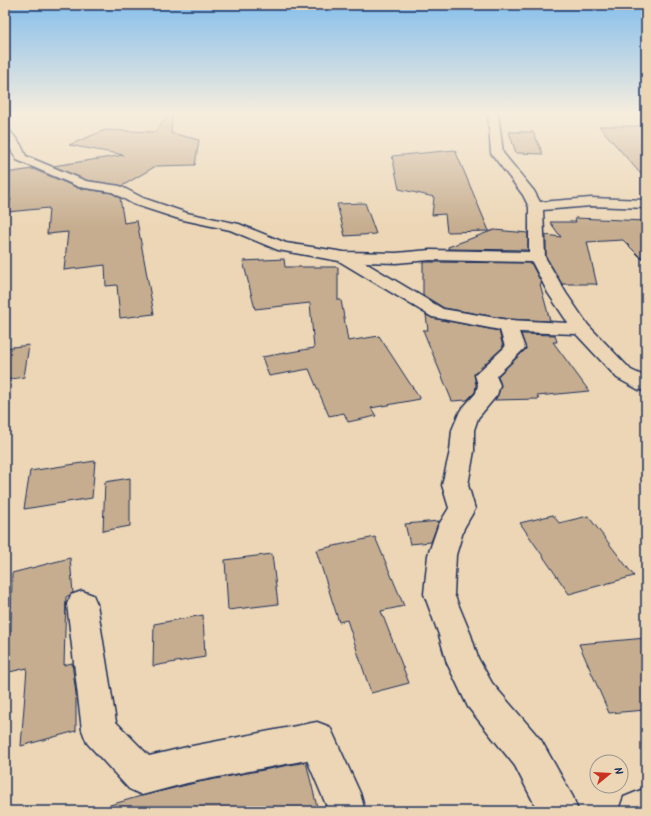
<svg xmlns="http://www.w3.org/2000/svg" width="651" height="816" font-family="Kalam,sans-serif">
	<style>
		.building { fill: #c6ad8f; stroke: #1b2f5e }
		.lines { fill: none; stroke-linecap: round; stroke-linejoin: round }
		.minor-casing { stroke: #1b2f5e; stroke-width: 3 }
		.minor { fill: #ecd6b5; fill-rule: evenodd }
	</style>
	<rect width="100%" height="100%" fill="#ecd6b5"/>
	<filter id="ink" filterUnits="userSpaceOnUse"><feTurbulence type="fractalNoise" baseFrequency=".025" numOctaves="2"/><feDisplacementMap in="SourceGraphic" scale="8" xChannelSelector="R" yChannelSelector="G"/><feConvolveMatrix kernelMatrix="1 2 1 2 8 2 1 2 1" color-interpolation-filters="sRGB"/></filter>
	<g filter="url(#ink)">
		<path class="building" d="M170 113H173L171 133 199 140 195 165 156 166 122 186 86 180 53 166 124 155 69 145 105 130 155 132Z
			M599 126H646V180Z
			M509 132H533L543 154 516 153Z
			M455 150 489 231 447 232 445 214 432 215 434 197 399 189 392 156Z
			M33 169 78 188 112 193 120 198 124 223 137 221 154 314 120 318 117 285 106 286 105 265 64 270 68 232 47 234 49 208 7 212 11 199 5 200V173Z
			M365 203 376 234 345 236 337 204Z
			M575 218 646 221V263L623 240 587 242 597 285 595 284H562L546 257V235L561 237 550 222H576Z
			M494 230 528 233V250L448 249V247Z
			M284 259 285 267H338V300H341L348 341 379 336 420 399 371 408 376 416 348 422 344 413 329 416 309 369 269 376 262 357 314 348 310 303 255 309 243 261Z
			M423 262 531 263 542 284H540L550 321 508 319 444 308 423 295Z
			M426 315 432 318 499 331 503 347 474 374 476 385 475 392 467 400 452 401 423 330H428Z
			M521 334 555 335 557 342H553L589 391 537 396 539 399 495 400 498 395 501 385 498 376 526 349Z
			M29 345 24 377 5 380V348Z
			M95 461 92 498 24 509 30 471Z
			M130 478V526L103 531 105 482Z
			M553 515 559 523 588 516 634 576 569 594 520 523Z
			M439 521 431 542 410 544 405 524Z
			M375 537 404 606 381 611 409 683 371 693 347 620 339 622 316 550Z
			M272 554 278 604 228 610 225 560Z
			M70 558 73 593 66 597 64 665 72 663 76 694V731L21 746 27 668 5 673V633L11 631 12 573Z
			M203 615 205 657 153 666 154 624Z
			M646 638V710L609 713 579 644Z
			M306 762 318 811H110V805L141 796 199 782Z"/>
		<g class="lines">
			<g class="minor-casing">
				<path id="minor" d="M488 113H498L503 153 534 191 540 202 591 198 646 200V208L591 206 543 210 545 257 566 293 588 325 631 370 646 377V391L639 390 617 378 576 334 519 332 525 348 496 376 500 385 497 395 478 418 474 430V451L468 485 475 509 464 528 456 555 454 594 471 635 478 658 492 683 541 740 573 797 578 811H538L515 766 468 707 447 663 439 635 424 594 428 555 438 526 449 508 442 485 450 451 452 430 460 411 476 393 478 385 475 375 505 347 500 330 432 317 339 261 278 250 230 230 179 219 133 204 112 192 79 187 17 160 5 139V131L11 132 21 145 26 156 86 181 120 186 143 198 187 213 239 224 286 243 344 252 396 253 430 250 529 252V207L523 195 491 153ZM430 260 532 262 548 293 568 323 508 320 443 309 364 262 396 263Z
					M82 591 93 595 97 604 116 722 149 756 187 747 317 722 330 727 360 793 365 811H327V807L307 760 187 783 142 795 129 789 87 743 82 730 67 604 71 595Z
					M646 788V811H619L624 797Z"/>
			</g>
			<use href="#minor" class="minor"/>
		</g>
	</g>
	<linearGradient id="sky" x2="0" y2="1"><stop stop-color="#86bfec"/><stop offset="0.5" stop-color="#f6edde"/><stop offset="1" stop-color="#f6edde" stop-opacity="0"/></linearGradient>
	<rect width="651" height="227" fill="url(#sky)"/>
	<rect width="651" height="816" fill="none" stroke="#ecd6b5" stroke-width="20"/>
	<rect x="10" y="10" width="631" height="796" fill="none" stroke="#1b2f5e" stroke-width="1.5" filter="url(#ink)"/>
	<g transform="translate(609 774) rotate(72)"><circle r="19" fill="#ecd6b5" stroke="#989392"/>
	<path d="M0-3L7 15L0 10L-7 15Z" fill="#c8321e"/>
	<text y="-6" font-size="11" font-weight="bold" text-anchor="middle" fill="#1b2f5e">N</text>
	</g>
</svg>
